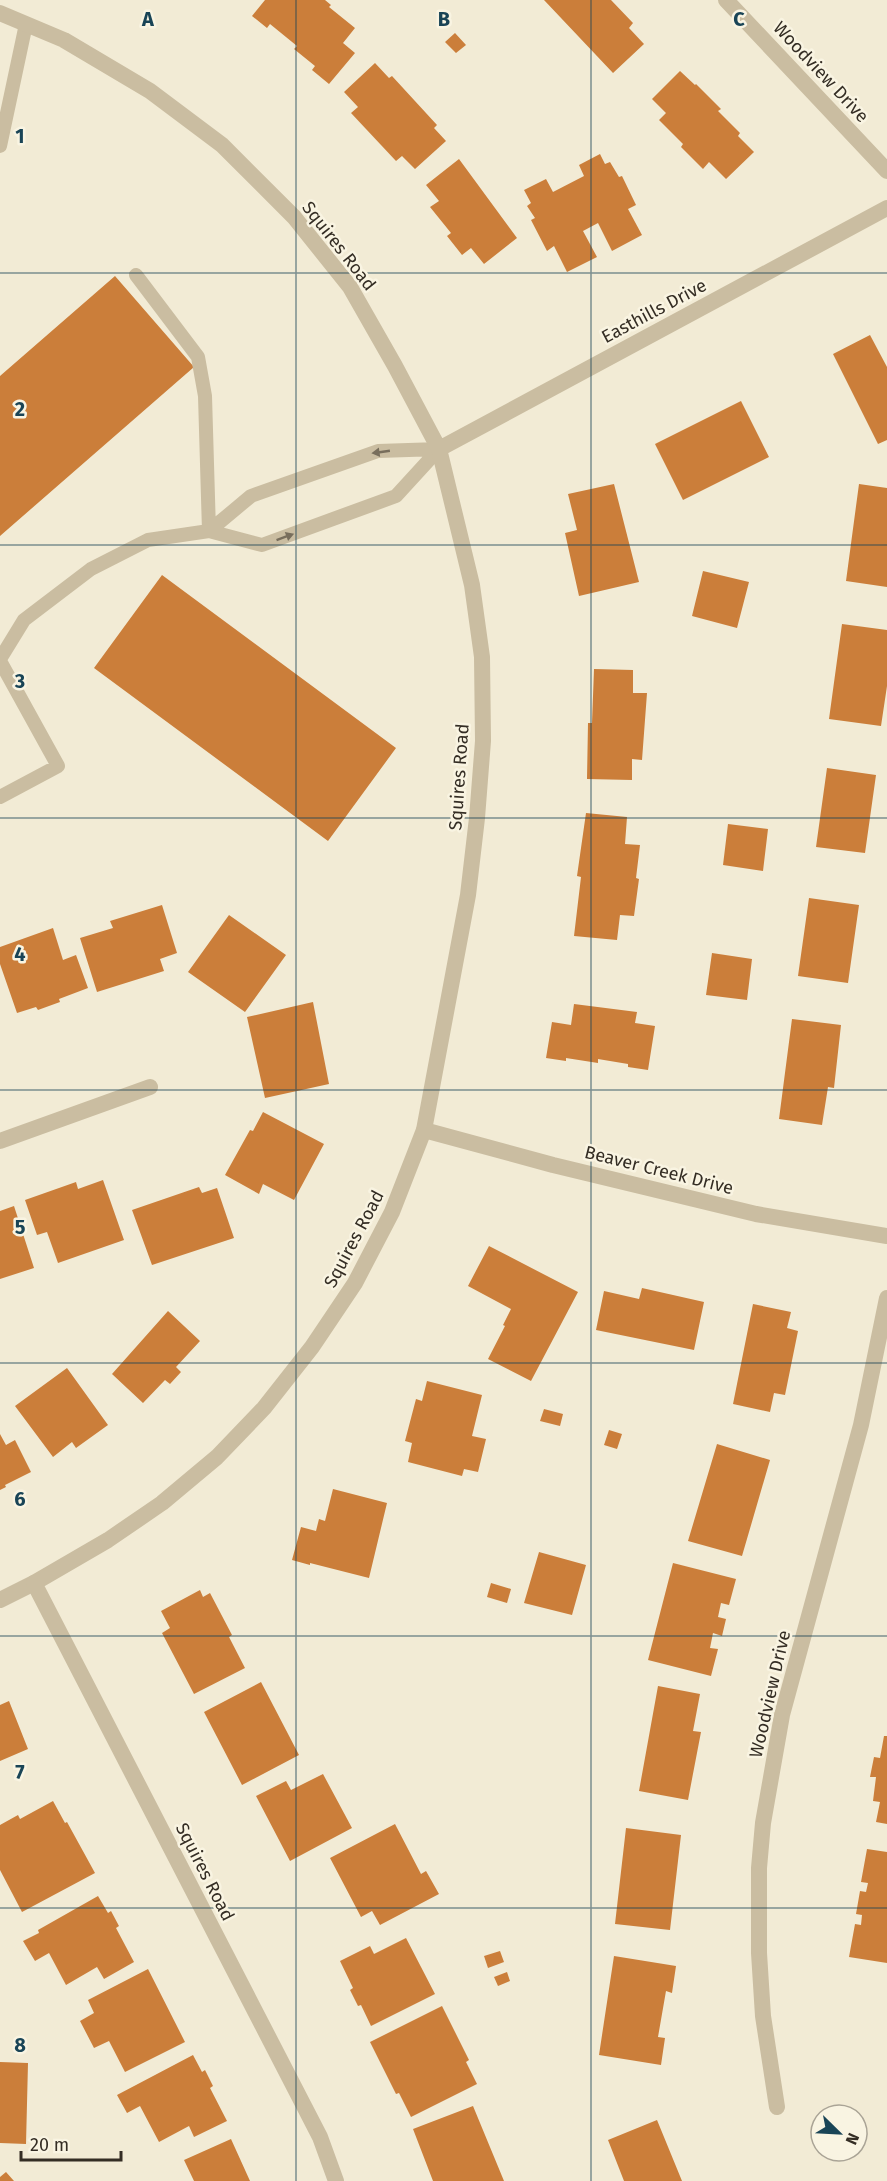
<svg xmlns="http://www.w3.org/2000/svg" width="887" height="2181" font-family="'Fira Sans',sans-serif">
	<style>
		.building { fill: #cb7e3a }
		.lines { fill: none; stroke-linecap: round; stroke-linejoin: round }
		.service { stroke: #cabda1; stroke-width: 14 }
		.minor { stroke: #cabda1; stroke-width: 16 }
		.tertiary { stroke: #cabda1; stroke-width: 16 }
		.oneway { fill: #786e5c }
		.grid { fill: none; stroke: #194456; stroke-width: 1.5; stroke-opacity: 0.55 }
		.labels { text-anchor: middle; stroke-width: 5; stroke-linejoin: round; paint-order: stroke }
		.street-label { font-size: 18px; fill: #342d24; stroke: #f9f4e2 }
		.grid-label { font-size: 20px; text-anchor: middle; font-weight: bold; fill: #194456; stroke: #f9f4e2; stroke-width: 5; stroke-linejoin: round; paint-order: stroke }
	</style>
	<rect width="100%" height="100%" fill="#f2ebd5"/>
	<path class="building" d="M265 0H325L331 5 329 7 355 28 343 43 355 53 329 84 312 70 315 66 294 49 297 46 270 24 267 28 252 16Z
		M544 0H611L633 23 629 28 644 44 613 73Z
		M455 33 466 45 456 53 445 42Z
		M375 63 389 78 392 76 437 125 434 128 446 141 415 169 402 156 396 161 351 113 358 107 344 92Z
		M680 71 695 85 696 84 721 109 718 111 740 133 738 136 754 152 726 179 709 162 703 169 681 147 683 144 659 120 666 113 652 99Z
		M600 154 605 164 610 162 619 177 622 176 636 205 628 209 642 235 612 251 598 223 583 231 597 257 567 272 554 246 547 251 531 220 535 218 527 206 531 203 524 190 546 179 553 192 584 176 579 165Z
		M459 159 517 238 484 264 471 248 462 255 447 236 451 233 430 207 439 201 426 185Z
		M115 276 194 367 0 536V376Z
		M870 335 887 367V440L878 444 833 354Z
		M741 401 769 457 683 500 655 444Z
		M614 484 639 582 579 596 565 533 577 530 568 494Z
		M859 484 887 488V587L846 581Z
		M703 571 749 582 737 628 692 616Z
		M162 575 396 748 328 841 94 668Z
		M842 624 887 630V686L881 726 829 719Z
		M594 669 633 670V693H647L642 760 632 759V780L587 779 588 723H592Z
		M827 768 876 775 865 853 816 847Z
		M586 813 627 817 625 844 640 845 636 878 639 879 634 916 620 915 617 940 574 936 581 877 577 876Z
		M728 824 768 829 763 871 723 865Z
		M809 898 859 905 848 983 798 976Z
		M162 905 177 953 160 959 164 971 97 992 80 938 113 928 110 921Z
		M229 915 286 955 245 1012 188 972Z
		M53 928 63 960 76 955 88 988 59 999 60 1002 38 1010 36 1007 17 1013 0 964V947Z
		M712 953 752 959 747 1000 706 995Z
		M313 1002 329 1084 265 1098 247 1017Z
		M574 1004 637 1012 635 1023 655 1026 648 1070 628 1067V1064L598 1059V1063L566 1058V1061L546 1058 552 1022 571 1025Z
		M792 1019 841 1025 834 1088 828 1087 822 1125 779 1119Z
		M263 1112 324 1144 294 1200 263 1184 259 1194 225 1175 250 1130 253 1131Z
		M103 1180 124 1240 58 1263 47 1232 37 1235 25 1200 76 1182 78 1189Z
		M199 1187 202 1193 217 1188 234 1238 152 1265 132 1210Z
		M14 1206 34 1268 0 1279V1211Z
		M489 1246 578 1292 531 1381 488 1359 505 1326 503 1325 511 1309 468 1286Z
		M642 1288 704 1302 694 1350 596 1330 604 1291 639 1299Z
		M753 1304 791 1312 787 1328 798 1331 785 1395 774 1393 770 1412 733 1404Z
		M168 1311 200 1341 176 1367 181 1372 170 1384 165 1380 143 1403 112 1374Z
		M67 1368 108 1425 76 1448 72 1442 53 1457 15 1406Z
		M427 1381 482 1395 472 1436 486 1439 478 1472 464 1469 462 1476 408 1462 412 1443 405 1441 416 1399 422 1401Z
		M544 1409 563 1414 560 1426 540 1421Z
		M609 1430 622 1434 617 1449 604 1445Z
		M0 1434 6 1445 15 1440 31 1472 5 1485 6 1487 0 1490Z
		M717 1444 770 1460 742 1556 688 1541Z
		M333 1489 387 1503 369 1578 310 1563V1565L292 1560 301 1527 316 1531 319 1519 325 1521Z
		M539 1552 586 1565 572 1615 524 1603Z
		M673 1563 736 1579 729 1605 721 1603 718 1617 726 1619 722 1636 713 1633 710 1648 718 1649 711 1676 648 1660Z
		M491 1583 511 1589 507 1603 487 1597Z
		M200 1590 203 1597 210 1593 232 1635 229 1637 245 1668 194 1694 162 1633 170 1628 161 1611Z
		M261 1682 299 1755 242 1785 204 1712Z
		M658 1686 700 1694 693 1731 701 1732 688 1800 639 1791Z
		M9 1701 28 1749 0 1761V1705Z
		M884 1736H887V1824L876 1822 880 1802 873 1801 876 1777H870L874 1757 880 1758Z
		M323 1774 352 1828 290 1861 256 1796 286 1781 291 1790Z
		M53 1801 65 1823 67 1822 95 1873 22 1912 0 1870V1825L18 1815 20 1819Z
		M395 1824 421 1874 426 1871 439 1894 380 1925 372 1911 361 1917 330 1858Z
		M626 1828 681 1835 670 1930 615 1924Z
		M867 1849 887 1852V1963L849 1957 855 1924 861 1925 862 1915 856 1914 860 1891 866 1892 868 1883 861 1882Z
		M98 1896 108 1913 111 1911 119 1926 116 1928 134 1962 104 1979 97 1967 66 1985 49 1953 35 1961 23 1941 39 1933 38 1930Z
		M406 1938 435 1994 371 2026 361 2005 358 2006 350 1990 353 1988 340 1961 370 1946 374 1954Z
		M500 1951 504 1962 488 1968 484 1956Z
		M614 1956 676 1966 672 1993 666 1991 658 2037 665 2038 661 2065 599 2055Z
		M148 1969 185 2042 125 2072 109 2041 94 2048 80 2021 94 2013 88 2000Z
		M507 1972 510 1981 498 1986 494 1977Z
		M442 2006 469 2060 466 2062 477 2084 411 2117 399 2093 396 2094 370 2042Z
		M193 2055 202 2072 205 2070 213 2086 210 2088 227 2121 194 2137 189 2126 159 2142 140 2106 127 2113 117 2095Z
		M0 2062 28 2063 26 2144 0 2143Z
		M473 2106 504 2181H433L413 2129Z
		M657 2120 682 2181H624L608 2140Z
		M231 2139 250 2181H194L184 2160Z
		M6 2172 14 2181H0V2177Z"/>
	<g class="lines">
		<path class="service" d="M0 146 26 24
			M136 275 198 357 205 396 209 531
			M209 531 251 496 378 451 439 449
			M0 659 24 620 91 569 148 540 209 531 262 545 396 496 439 449
			M0 661 58 766 0 797"/>
		<path class="minor" d="M726 0 887 171
			M424 1130 553 1165 756 1214 887 1236
			M0 1141 150 1087
			M0 1600 34 1583
			M777 2107 763 2016 759 1953V1868L763 1823 782 1715 861 1425 887 1298"/>
		<path class="tertiary" d="M0 13 64 40 150 91 222 145 294 217 350 287 395 366 439 449 472 585 482 657 483 741 477 818 468 895 424 1130 392 1212 355 1283 312 1347 264 1408 217 1457 162 1503 108 1540 34 1583 320 2137 336 2181
			M439 449 887 208"/>
	</g>
	<defs><path id="oneway-solid" d="M-6-.8H1V-3.2L6.5 0L1 3.2V.8H-6Z" transform="scale(1.5)"/></defs>
	<g class="oneway">
		<use href="#oneway-solid" transform="translate(381 452) rotate(172)"/>
		<use href="#oneway-solid" transform="translate(285 537) rotate(-20)"/>
	</g>
	<path class="grid" d="M296 0V2181M591 0V2181M0 273H887M0 545H887M0 818H887M0 1090H887M0 1363H887M0 1636H887M0 1908H887"/>
	<g class="labels">
		<g class="street-label">
			<text transform="translate(821 72) rotate(47)" y="6">Woodview Drive</text>
			<text transform="translate(339 246) rotate(52)" y="6">Squires Road</text>
			<text transform="translate(654 311) rotate(-28)" y="6">Easthills Drive</text>
			<text transform="translate(459 777) rotate(-86)" y="6">Squires Road</text>
			<text transform="translate(659 1170) rotate(14)" y="6">Beaver Creek Drive</text>
			<text transform="translate(354 1239) rotate(-62)" y="6">Squires Road</text>
			<text transform="translate(770 1694) rotate(-77)" y="6">Woodview Drive</text>
			<text transform="translate(205 1872) rotate(63)" y="6">Squires Road</text>
		</g>
	</g>
	<g class="grid-label">
		<text x="148" y="26">A</text>
		<text x="444" y="26">B</text>
		<text x="739" y="26">C</text>
		<text x="20" y="143">1</text>
		<text x="20" y="416">2</text>
		<text x="20" y="688">3</text>
		<text x="20" y="961">4</text>
		<text x="20" y="1234">5</text>
		<text x="20" y="1506">6</text>
		<text x="20" y="1779">7</text>
		<text x="20" y="2052">8</text>
	</g>
	<g transform="translate(839 2133) rotate(114)"><circle r="28" fill="#f9f4e2" stroke="#aaa496" stroke-width="1.5"/>
	<path d="M0-4.5L10 22L0 15L-10 22Z" fill="#194456"/>
	<text y="-9" font-size="16" font-weight="bold" text-anchor="middle" fill="#342d24">N</text>
	</g>
	<path d="M21 2151v9h100v-9" fill="none" stroke="#342d24" stroke-width="3"/>
	<text x="30" y="2151" font-size="18" fill="#342d24" stroke="#f9f4e2" stroke-width="4.5" paint-order="stroke">20 m</text>
</svg>
